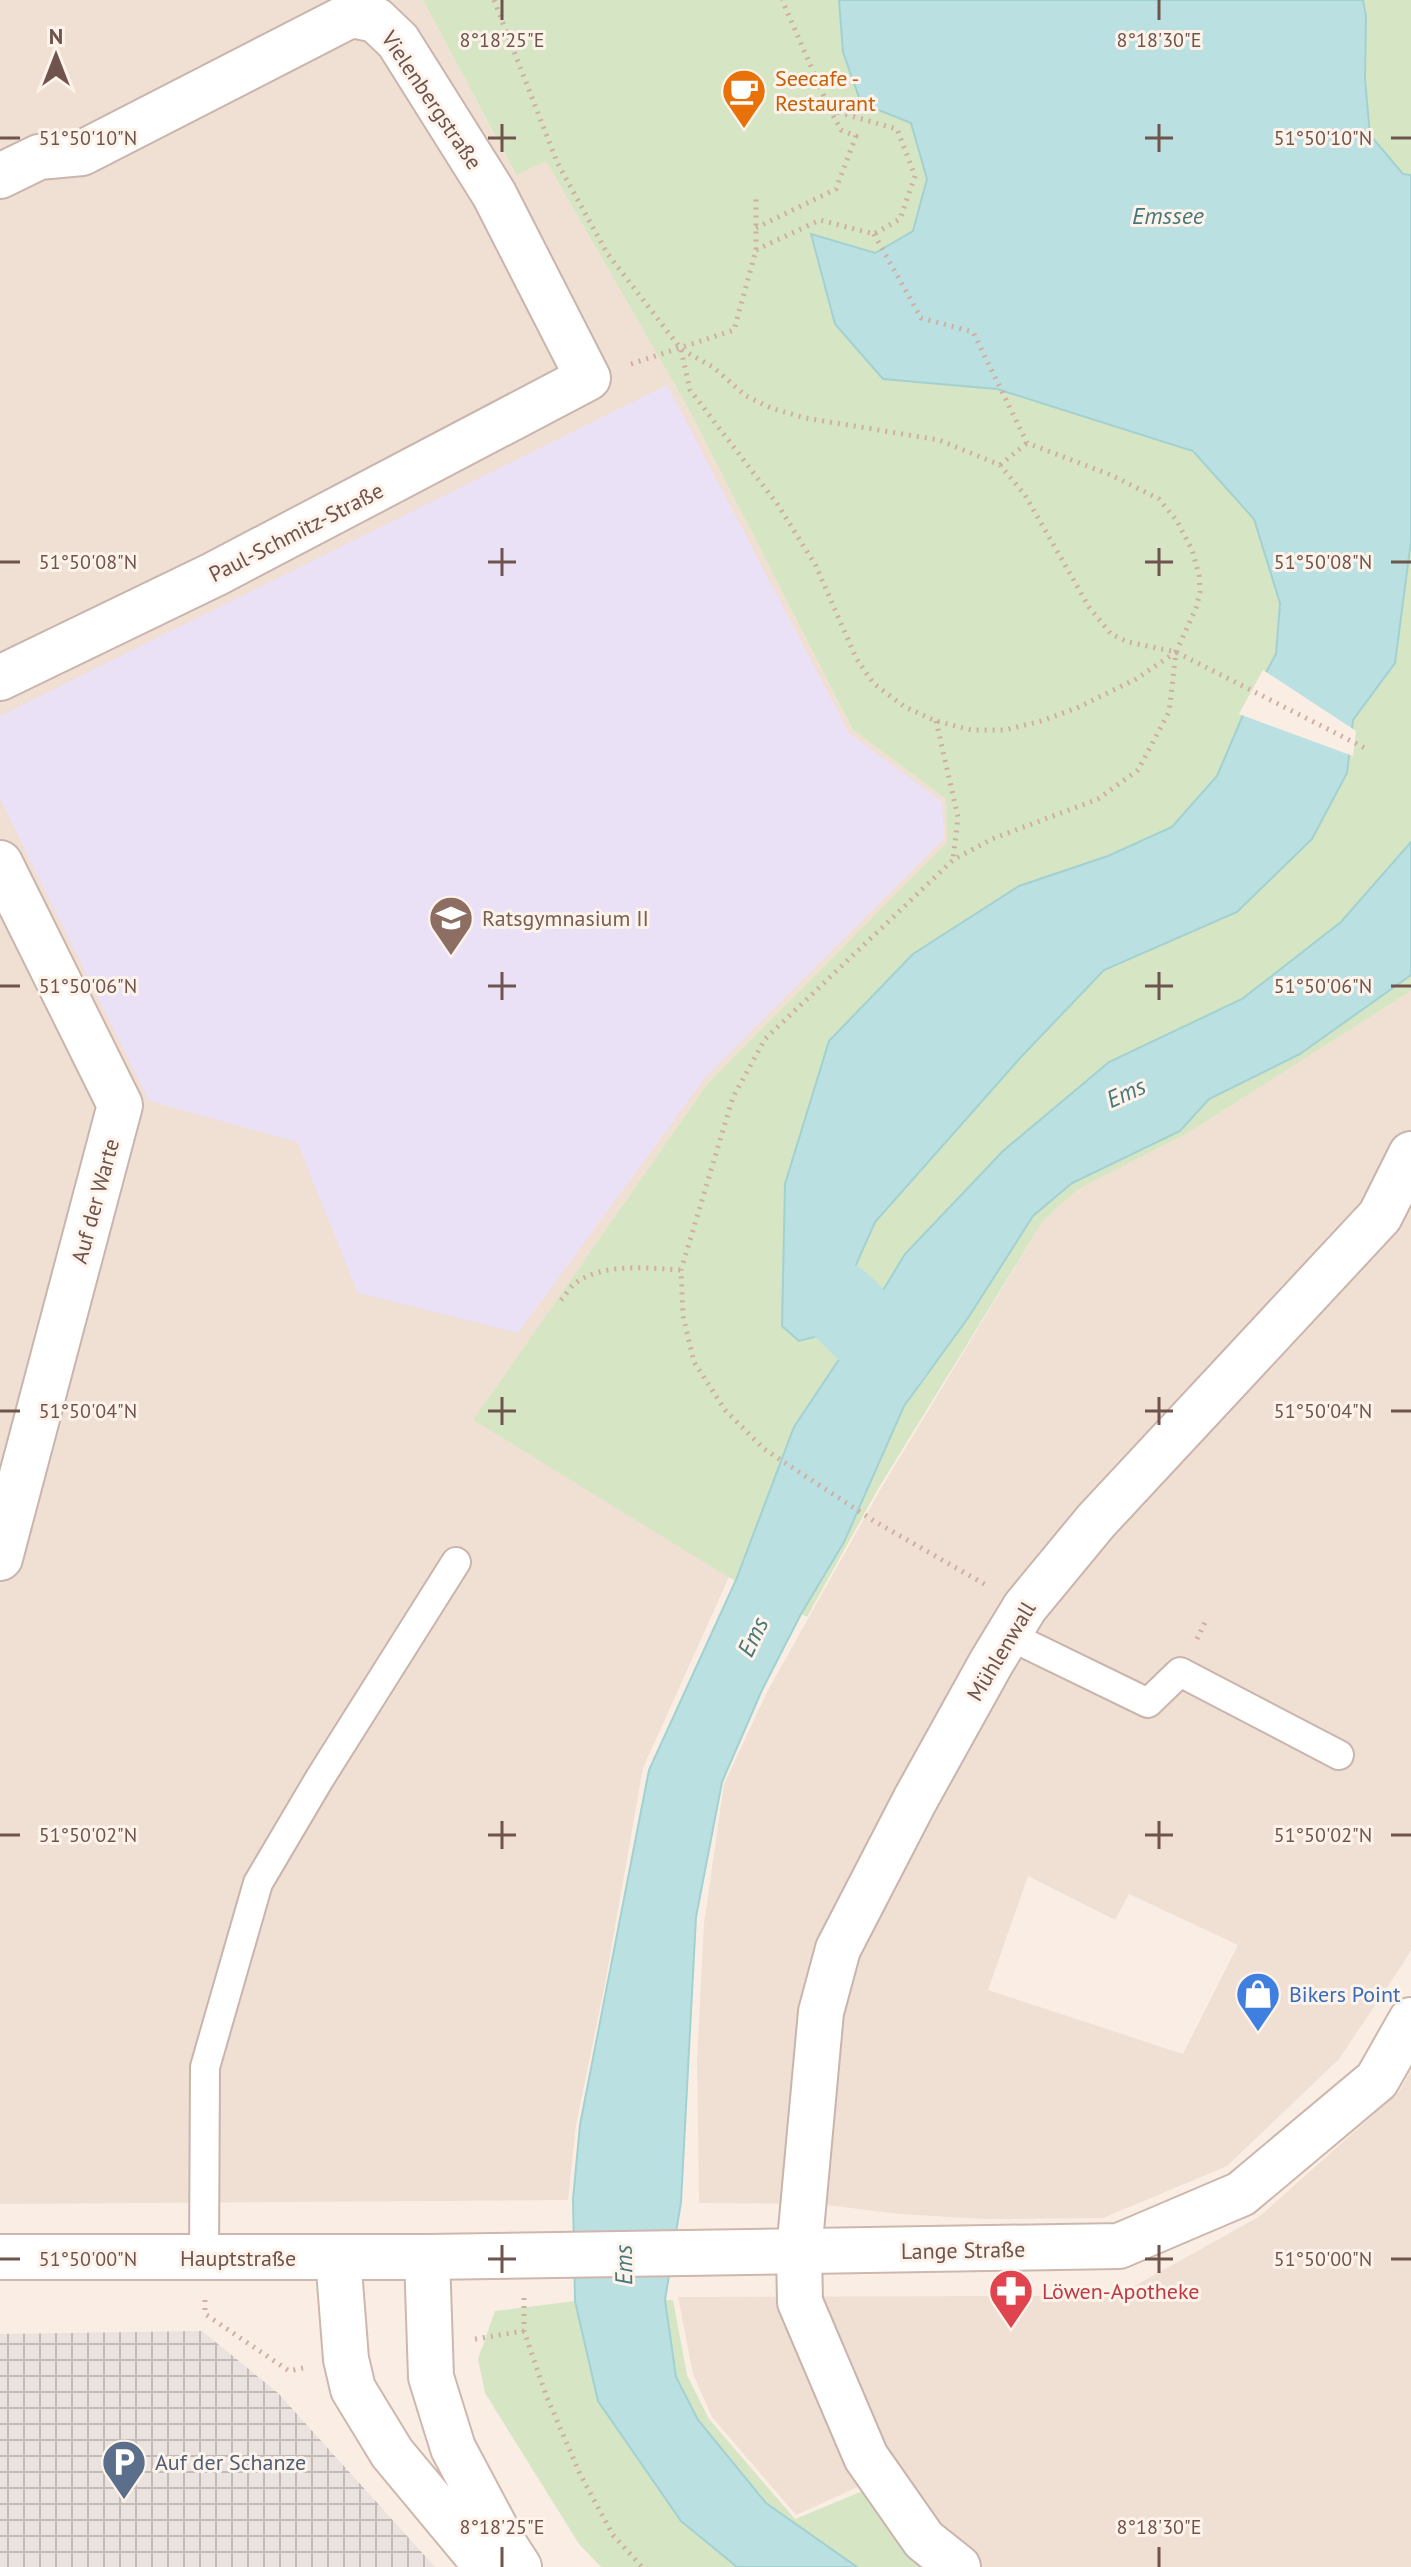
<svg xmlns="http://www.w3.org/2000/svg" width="1411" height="2567" font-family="'PT Sans',sans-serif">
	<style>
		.residential { fill: #f0dfd3; fill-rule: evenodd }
		.industrial { fill: url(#industrial-grid) }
		.education { fill: #ebe1f6 }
		.green { fill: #d6e5c4 }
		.water { fill: #bbe0e1; stroke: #a2d1d1; stroke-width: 2 }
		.pier { fill: #faeee4 }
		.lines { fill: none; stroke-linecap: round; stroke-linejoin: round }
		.river { stroke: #bbe0e1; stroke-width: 82 }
		.lane-casing { stroke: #c9b5ac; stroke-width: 32 }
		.street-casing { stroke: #c9b5ac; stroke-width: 48 }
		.secondary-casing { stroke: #ceb7ac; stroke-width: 48 }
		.path { stroke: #d0aea2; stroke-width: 5; stroke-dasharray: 2 6; stroke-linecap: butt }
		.lane { stroke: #fff; stroke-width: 28 }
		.street { stroke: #fff; stroke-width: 44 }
		.secondary { stroke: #fff; stroke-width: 44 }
		.ticks { fill: none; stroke: #6f544d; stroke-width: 3 }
		.labels { text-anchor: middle; stroke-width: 6; stroke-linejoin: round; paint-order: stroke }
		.food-label { font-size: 22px; fill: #c56008; stroke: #fdf3ea; text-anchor: start }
		.street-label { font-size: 22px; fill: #6f544d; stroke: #fdf3ea }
		.education-label { font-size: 22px; fill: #785e54; stroke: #fdf3ea; text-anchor: start }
		.shop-label { font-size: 22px; fill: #366cbe; stroke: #fdf3ea; text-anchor: start }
		.health-label { font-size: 22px; fill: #be3a42; stroke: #fdf3ea; text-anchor: start }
		.service-label { font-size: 22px; fill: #4e5e75; stroke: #fdf3ea; text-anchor: start }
		.water-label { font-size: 24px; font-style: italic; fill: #46787a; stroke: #fdf3ea }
		.ticks-label { font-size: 20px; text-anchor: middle; fill: #6f544d; stroke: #fdf3ea; stroke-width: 6; stroke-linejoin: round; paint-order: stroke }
	</style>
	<defs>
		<pattern id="industrial-grid" width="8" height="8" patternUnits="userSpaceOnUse" patternTransform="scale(2)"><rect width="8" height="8" fill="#eae2de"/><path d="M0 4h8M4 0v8" fill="none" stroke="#c2bab6"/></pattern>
	</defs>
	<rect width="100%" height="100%" fill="#faeee4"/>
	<path class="residential" d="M0 0H423L515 174 546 161 687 406 853 730 946 799 948 843 708 1083 473 1420 729 1577 643 1768 605 1984 576 2125 568 2200 0 2204Z
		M1411 991V1950L1400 1968 1339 2059 1227 2166 1103 2218 984 2219 900 2214 818 2204 699 2203 697 2059 704 1924 724 1784 767 1692 880 1490 1043 1221 1077 1190 1188 1133ZM1028 1876 1115 1920 1129 1894 1238 1945 1183 2054 988 1990Z
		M1411 2070V2567H963L882 2476 796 2515 712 2417 693 2374 678 2297 1052 2296 1131 2288 1260 2216 1399 2092Z"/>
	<path class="industrial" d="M202 2331 278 2393 435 2567H0V2334Z"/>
	<path class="education" d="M667 385 849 733 942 802 944 838 707 1075 518 1333 358 1293 297 1142 149 1101 0 799V716Z"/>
	<path class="green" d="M423 0H1411V991L1188 1133 1077 1190 1043 1221 878 1489 807 1617 728 1577 473 1420 708 1083 947 843 946 799 853 730 687 406 546 161 516 175Z
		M673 2300 687 2375 709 2419 795 2519 870 2488 939 2567H601L579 2544 485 2393 478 2359 495 2311 575 2301Z"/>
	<path class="water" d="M839 0H1363L1366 16 1365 79 1370 135 1403 174 1411 175V541L1395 663 1353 720 1347 773 1312 839 1237 912 1104 970 1021 1057 875 1222 839 1303 818 1336 799 1341 782 1326 785 1184 829 1041 913 954 1019 886 1108 856 1172 827 1217 776 1243 715 1276 654 1280 603 1254 519 1193 451 997 389 883 379 835 324 811 234 875 253 913 231 927 179 911 123 861 103 843 52Z
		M1411 842V975L1300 1054 1209 1099 1180 1131 1072 1183 1033 1216 968 1318 904 1406 844 1542 801 1614 762 1690 722 1782 696 1917 681 2202 665 2300 676 2377 698 2420 766 2503 857 2567H737L681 2521 598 2401 575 2301 573 2199 580 2125 649 1770 736 1580 794 1427 862 1325 905 1254 1003 1151 1109 1062 1242 999 1341 922Z"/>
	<path class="pier" d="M1263 670 1356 731 1353 756 1239 714Z"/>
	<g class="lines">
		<path class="river" d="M839 1303 891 1354"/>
		<g class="lane-casing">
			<path id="lane" d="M1008 1635 1148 1703 1180 1672 1339 1755
				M204 2259 205 2067 258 1883 320 1778 456 1562"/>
		</g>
		<g class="street-casing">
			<path id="street" d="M0 176 39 157 82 153 351 15 376 20 398 41 494 194 588 378 215 574 0 678
				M0 863 120 1105 0 1558
				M958 2567 924 2540 866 2457 800 2302 799 2252 821 2012 838 1949 915 1800 991 1663 1025 1607 1096 1521 1380 1216 1411 1154"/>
		</g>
		<g class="secondary-casing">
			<path id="secondary" d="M0 2257H427L1119 2246 1241 2194 1377 2080 1411 2020
				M338 2257 346 2359 353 2389 392 2453 476 2554 492 2567
				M427 2257 431 2377 453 2448 504 2544 519 2567"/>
		</g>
		<path class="path" d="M494 0 557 162 607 253 681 349 713 367 746 396 771 408 805 418 939 440 1000 465 1025 495 1089 607 1111 634 1128 642 1176 652 1365 748
			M756 228 836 189 856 136 841 130 830 110 782 0
			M874 234 921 318 973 332 1027 443 1111 475 1159 499 1177 521 1192 550 1199 575 1200 592 1196 608 1176 652 1169 712 1138 770 1098 799 992 839 953 860 765 1039 733 1097 681 1270 683 1316 694 1362 725 1410 764 1449 874 1521 986 1585
			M756 250 820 220 874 234 900 219 915 176 897 129 830 110
			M681 350 690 390 778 505 816 566 856 658 873 683 905 707 936 721 971 730H1005L1041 721 1077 708 1136 679 1176 652
			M631 364 734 330 756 250V199
			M1000 465 1027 443
			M936 721 958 817 953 860
			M561 1300C565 1296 569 1289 573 1285 601 1262 648 1268 681 1270
			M1197 1639 1207 1618
			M524 2298V2331L546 2395 580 2474 613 2535 642 2567
			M205 2300V2314L289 2371 303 2368
			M475 2339 524 2331"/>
		<use href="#lane" class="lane"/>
		<use href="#street" class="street"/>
		<use href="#secondary" class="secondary"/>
	</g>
	<path class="ticks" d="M502 0V20M1159 0V20M502 124V152M1159 124V152M0 138H20M488 138H516M1145 138H1173M1391 138H1411M502 548V576M1159 548V576M0 562H20M488 562H516M1145 562H1173M1391 562H1411M502 972V1000M1159 972V1000M0 986H20M488 986H516M1145 986H1173M1391 986H1411M502 1397V1425M1159 1397V1425M0 1411H20M488 1411H516M1145 1411H1173M1391 1411H1411M502 1821V1849M1159 1821V1849M0 1835H20M488 1835H516M1145 1835H1173M1391 1835H1411M502 2245V2273M1159 2245V2273M0 2259H20M488 2259H516M1145 2259H1173M1391 2259H1411M502 2547V2567M1159 2547V2567"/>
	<defs>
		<g id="cafe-pin" transform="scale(2.3)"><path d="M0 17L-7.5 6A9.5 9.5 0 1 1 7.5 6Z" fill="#e8710a" stroke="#fdf3ea"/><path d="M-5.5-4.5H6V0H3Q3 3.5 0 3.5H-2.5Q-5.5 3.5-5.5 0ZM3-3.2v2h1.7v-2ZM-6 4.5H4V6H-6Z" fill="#fff"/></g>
		<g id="school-pin" transform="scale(2.3)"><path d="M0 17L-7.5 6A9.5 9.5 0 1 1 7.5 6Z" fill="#8d6e63" stroke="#fdf3ea"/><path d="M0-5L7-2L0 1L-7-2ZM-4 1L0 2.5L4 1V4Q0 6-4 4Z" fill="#fff"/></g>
		<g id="shop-pin" transform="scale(2.3)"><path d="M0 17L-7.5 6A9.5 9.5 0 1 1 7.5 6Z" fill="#3f7fe0" stroke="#fdf3ea"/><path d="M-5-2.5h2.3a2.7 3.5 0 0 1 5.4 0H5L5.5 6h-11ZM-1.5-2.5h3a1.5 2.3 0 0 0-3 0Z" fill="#fff"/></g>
		<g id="pharmacy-pin" transform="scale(2.3)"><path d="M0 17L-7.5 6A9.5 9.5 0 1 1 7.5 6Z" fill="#e0444e" stroke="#fdf3ea"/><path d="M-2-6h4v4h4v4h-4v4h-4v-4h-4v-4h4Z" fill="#fff"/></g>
		<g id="parking-pin" transform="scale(2.3)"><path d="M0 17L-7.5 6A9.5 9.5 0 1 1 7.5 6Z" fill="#5c6f8a" stroke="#fdf3ea"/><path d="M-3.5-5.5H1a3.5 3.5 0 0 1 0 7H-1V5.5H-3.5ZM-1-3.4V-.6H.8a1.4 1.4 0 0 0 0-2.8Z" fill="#fff"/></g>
	</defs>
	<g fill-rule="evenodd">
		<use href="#cafe-pin" x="744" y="91"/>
		<use href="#school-pin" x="451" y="918"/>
		<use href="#shop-pin" x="1258" y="1994"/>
		<use href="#pharmacy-pin" x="1011" y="2291"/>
		<use href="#parking-pin" x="124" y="2462"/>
	</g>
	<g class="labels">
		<g class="food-label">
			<text x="775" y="86">Seecafe -<tspan x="775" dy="25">Restaurant</tspan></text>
		</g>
		<g class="street-label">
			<text transform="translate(432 100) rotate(56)" y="8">Vielenbergstraße</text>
			<text transform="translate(296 532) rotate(-27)" y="8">Paul-Schmitz-Straße</text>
			<text transform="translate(95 1201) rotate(-75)" y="8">Auf der Warte</text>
			<text transform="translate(1001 1651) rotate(-59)" y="8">Mühlenwall</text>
			<text transform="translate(963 2250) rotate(-1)" y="8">Lange Straße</text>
			<text x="238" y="2266">Hauptstraße</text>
		</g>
		<g class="education-label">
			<text x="482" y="926">Ratsgymnasium II</text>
		</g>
		<g class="shop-label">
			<text x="1289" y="2002">Bikers Point</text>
		</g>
		<g class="health-label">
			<text x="1042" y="2299">Löwen-Apotheke</text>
		</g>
		<g class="service-label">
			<text x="155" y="2470">Auf der Schanze</text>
		</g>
		<g class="water-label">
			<text x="1168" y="224">Emssee</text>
			<text transform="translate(1126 1093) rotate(-24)" y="8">Ems</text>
			<text transform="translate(753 1637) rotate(-64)" y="8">Ems</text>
			<text transform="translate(624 2265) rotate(-91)" y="8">Ems</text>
		</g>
	</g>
	<g class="ticks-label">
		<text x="502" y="47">8°18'25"E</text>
		<text x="1159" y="47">8°18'30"E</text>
		<text x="88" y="145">51°50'10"N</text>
		<text x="1323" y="145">51°50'10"N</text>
		<text x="88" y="569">51°50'08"N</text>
		<text x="1323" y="569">51°50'08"N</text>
		<text x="88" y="993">51°50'06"N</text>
		<text x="1323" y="993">51°50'06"N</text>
		<text x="88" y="1418">51°50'04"N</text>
		<text x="1323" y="1418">51°50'04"N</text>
		<text x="88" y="1842">51°50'02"N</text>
		<text x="1323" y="1842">51°50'02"N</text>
		<text x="88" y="2266">51°50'00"N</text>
		<text x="1323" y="2266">51°50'00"N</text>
		<text x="502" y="2534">8°18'25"E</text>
		<text x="1159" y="2534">8°18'30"E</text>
	</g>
	<g transform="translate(56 56)" stroke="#fdf3ea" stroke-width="6" paint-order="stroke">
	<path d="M0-6L14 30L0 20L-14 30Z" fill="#6f544d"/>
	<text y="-12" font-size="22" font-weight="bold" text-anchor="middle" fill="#6f544d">N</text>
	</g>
</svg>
